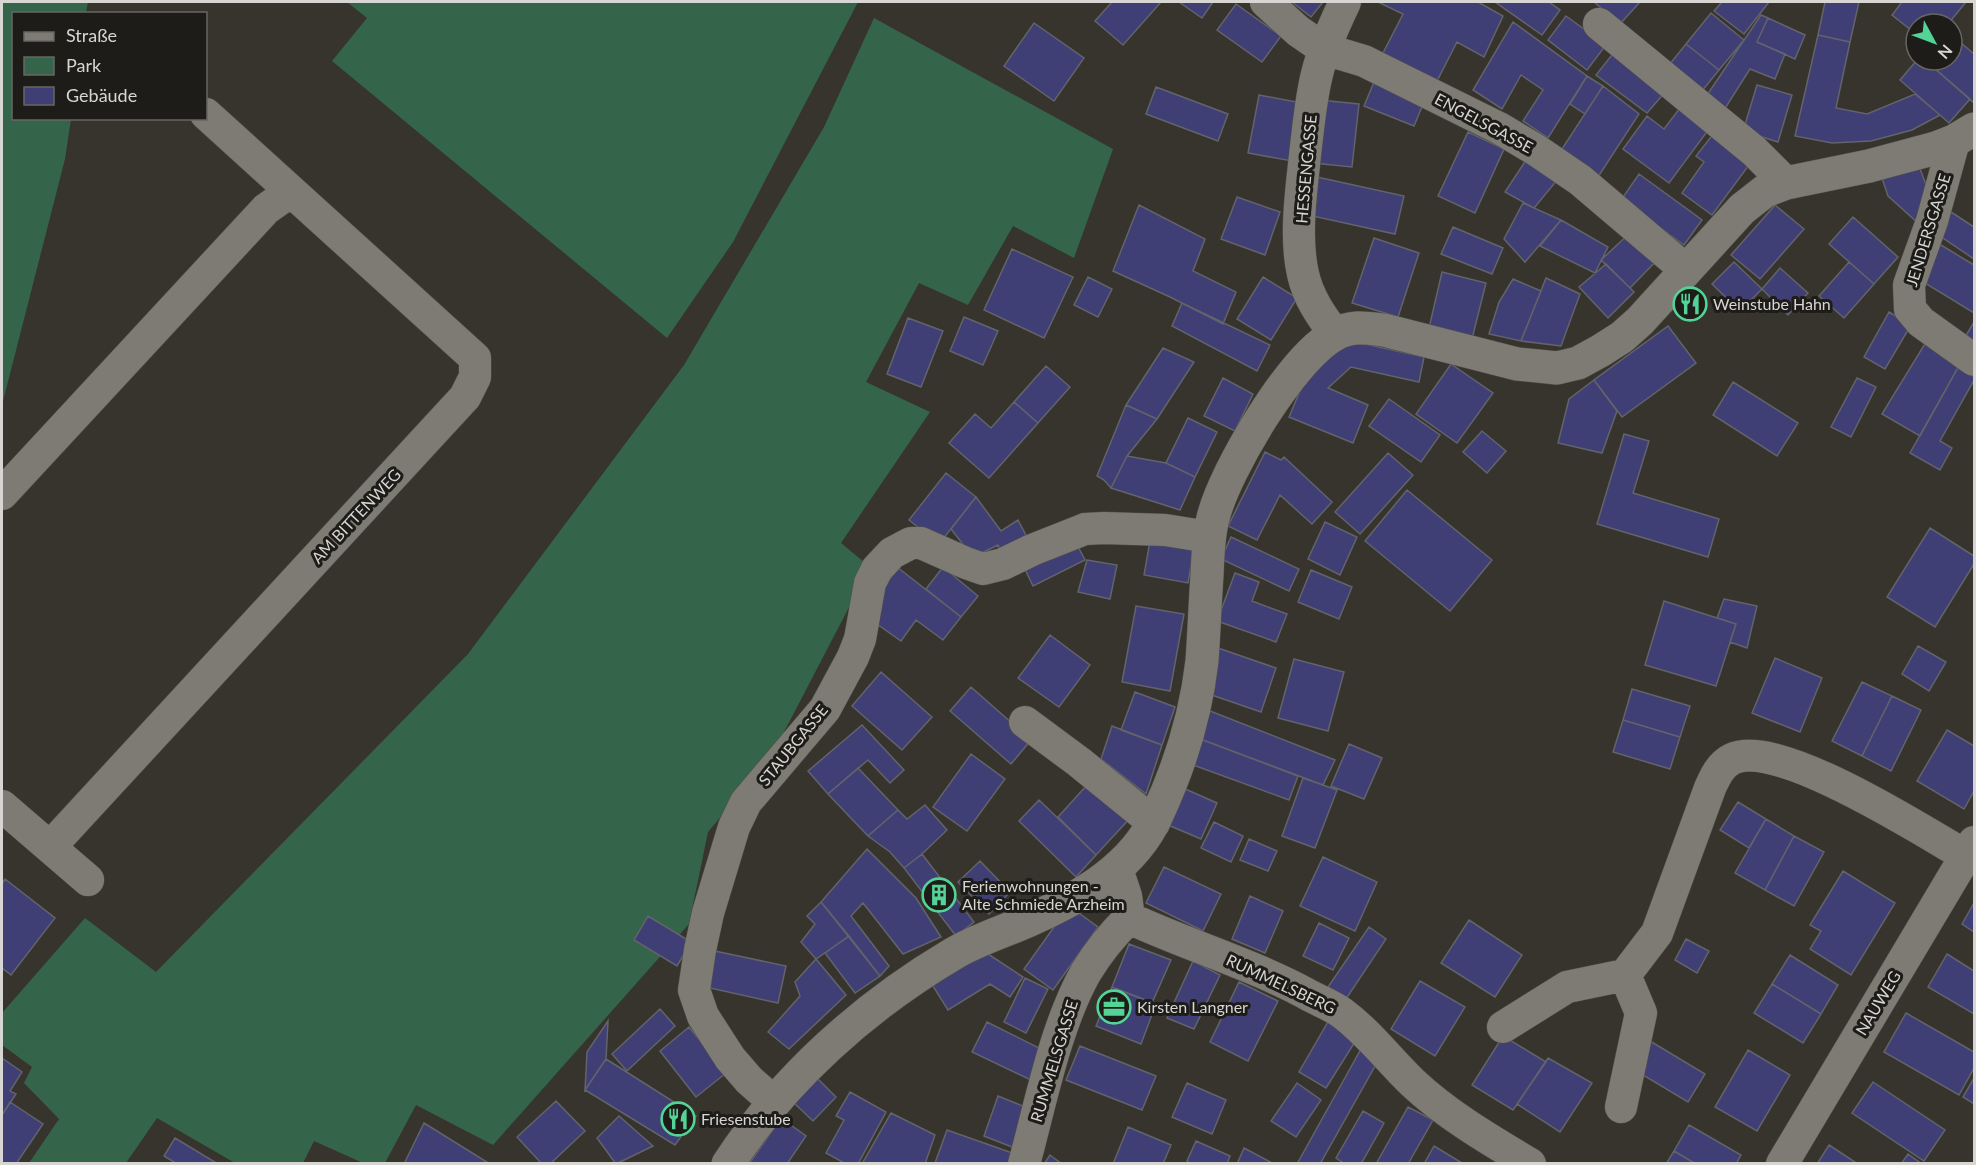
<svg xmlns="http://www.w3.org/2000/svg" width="1976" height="1165" font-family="Lato,sans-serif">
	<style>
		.green { fill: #34654a }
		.building { fill: #403f75; stroke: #62636b; stroke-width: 1.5 }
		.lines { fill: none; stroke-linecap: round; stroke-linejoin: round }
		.street-casing { stroke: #51504a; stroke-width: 33 }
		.secondary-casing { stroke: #51504a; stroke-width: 34 }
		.street { stroke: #7d7b73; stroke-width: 32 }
		.secondary { stroke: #7d7b73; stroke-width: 33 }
		.labels { text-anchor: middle; stroke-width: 6; stroke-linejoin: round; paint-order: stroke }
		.street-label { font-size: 16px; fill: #d7d6d2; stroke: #1d1c19 }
		.poi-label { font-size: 16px; fill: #d7d6d2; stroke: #1d1c19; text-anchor: start }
	</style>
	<rect width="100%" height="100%" fill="#36342d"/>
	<path class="green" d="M2 2H88L86 13 14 14V118L71 119 65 159 2 405Z
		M347 2H858L733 242 667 338 332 61 367 18Z
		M874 18 1113 149 1074 258 1013 226 968 305 919 283 866 382 930 412 841 543 870 567 771 757 708 832 689 924 493 1145 416 1105 385 1163H363L314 1141 303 1163H235L157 1118 126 1163H29L59 1119 24 1083 32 1067 2 1045V1013L85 918 156 972 468 654 684 365 824 127Z"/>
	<path class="building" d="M1112 2H1161L1123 45 1095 21Z
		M1179 2H1213L1202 18Z
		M1292 2H1323L1311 17Z
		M1378 2H1478L1503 16 1484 57 1457 42 1437 81 1383 53 1403 14Z
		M1495 2H1549L1560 10 1542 35Z
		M1594 2H1640L1620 24Z
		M1722 2H1769L1744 34 1714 11Z
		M1825 2H1859L1850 42 1818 35Z
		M1902 2H1966L1948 24H1916V34L1892 15Z
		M1236 4 1281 36 1262 62 1217 30Z
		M1711 13 1744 40 1719 70 1686 44Z
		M1761 15 1768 18 1757 42 1785 54 1775 79 1750 69 1724 110 1705 98Z
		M1566 16 1606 45 1587 70 1548 40Z
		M1768 18 1805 35 1795 59 1757 42Z
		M1513 22 1587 76 1548 138 1523 121 1543 90 1521 75 1502 109 1473 90Z
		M1034 23 1084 58 1054 101 1004 66Z
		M1818 35 1850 42 1836 108 1867 114 1915 94 1940 115 1912 130 1871 141 1832 143 1795 136Z
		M1952 35 1974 54V103L1925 60H1952Z
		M1686 44 1719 70 1697 97 1665 70Z
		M1615 51 1666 91 1647 113 1596 75Z
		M1917 60H1925L1970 99 1949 123 1900 80Z
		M1587 76 1603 86 1585 114 1570 104Z
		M1374 82 1424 102 1414 126 1364 106Z
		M1757 85 1792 95 1778 142 1743 131Z
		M1603 86 1639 114 1598 177 1560 152Z
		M1156 87 1228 114 1218 141 1146 114Z
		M1259 95 1302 103 1292 161 1248 153Z
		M1320 100 1359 104 1352 167 1313 163Z
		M1683 104 1712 125 1669 183 1623 149 1647 116 1664 129Z
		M1468 132 1504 149 1475 213 1438 196Z
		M1714 133 1752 161 1712 215 1682 193 1704 162 1696 156Z
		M1528 157 1558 179 1534 208 1505 192Z
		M1919 166 1931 198 1918 223 1888 196 1882 178Z
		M1639 174 1702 220 1684 245 1621 200Z
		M1317 177 1404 196 1395 234 1308 215Z
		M1237 197 1280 212 1265 255 1221 239Z
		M1523 203 1561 220 1525 262 1504 239Z
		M1139 205 1205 239 1193 271 1236 292 1223 324 1170 297 1113 271Z
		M1775 205 1804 229 1760 279 1731 255Z
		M1951 212 1974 227V259L1937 234Z
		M1853 217 1898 257 1874 284 1829 244Z
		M1561 220 1608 247 1595 273 1540 246Z
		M1453 227 1503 248 1492 274 1441 254Z
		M1633 230 1662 255 1630 288 1601 260Z
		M1374 238 1419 253 1398 317 1352 303Z
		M1936 242 1974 265V313L1915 277Z
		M1012 249 1073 277 1044 338 984 310Z
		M1734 262 1762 289 1740 311 1712 284Z
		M1849 262 1874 284 1844 318 1819 296Z
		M1606 264 1634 292 1608 318 1579 287Z
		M1780 268 1808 293 1788 315 1762 289Z
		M1442 272 1486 283 1472 339 1429 328Z
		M1088 277 1112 289 1098 317 1074 305Z
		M1263 277 1297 298 1271 340 1237 319Z
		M1546 278 1580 294 1561 346 1521 341Z
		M1513 279 1541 291 1521 341 1489 334 1499 302Z
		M1182 303 1270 345 1257 371 1172 326Z
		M1889 312 1911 325 1885 369 1864 357Z
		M964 317 998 331 983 365 950 351Z
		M908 318 943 331 921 387 887 374Z
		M1974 322V350L1962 342Z
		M1668 326 1696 363 1622 417 1594 380Z
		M1347 340 1424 357 1419 382 1351 367 1328 388 1368 405 1353 443 1289 417 1305 379Z
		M1926 342 1960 364 1920 436 1882 414Z
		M1163 348 1194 362 1157 419 1126 405Z
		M1451 364 1493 393 1457 443 1416 414Z
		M1960 364 1974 372V380L1940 441 1952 448 1940 470 1910 453Z
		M1046 366 1070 387 1038 423 1014 402Z
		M1223 378 1253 394 1235 431 1204 416Z
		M1857 378 1876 387 1851 437 1831 427Z
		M1594 380 1617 411 1602 453 1558 443 1569 399Z
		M1733 382 1798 423 1777 456 1713 415Z
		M1389 399 1440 435 1421 462 1369 426Z
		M1014 402 1038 423 989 478 949 443 975 414 991 428Z
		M1126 405 1157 419 1127 456 1111 488 1104 480 1097 476Z
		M1188 418 1217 432 1195 477 1166 463Z
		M1482 431 1506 451 1487 473 1463 452Z
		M1624 434 1649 441 1633 493 1719 519 1708 557 1597 524Z
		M1265 452 1281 460 1284 457 1332 502 1312 524 1280 495 1257 540 1228 526Z
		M1388 453 1413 475 1360 534 1335 512Z
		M1127 456 1166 463 1195 477 1180 510 1111 488Z
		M946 473 976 497 939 544 909 520Z
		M1407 490 1492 560 1450 611 1365 541Z
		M976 497 1001 531 1018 520 1028 539 1002 554 998 545 973 557 951 529Z
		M1325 522 1357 537 1340 575 1308 559Z
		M1930 528 1974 556V564L1935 627 1887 597Z
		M1072 535 1085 560 1033 586 1021 561Z
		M1151 535 1195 543 1188 583 1144 575Z
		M1231 537 1299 569 1289 591 1221 559Z
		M1087 560 1117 565 1110 599 1078 592Z
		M897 567 961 617 943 640 916 620 901 641 867 617Z
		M943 567 978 596 961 617 926 589Z
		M1311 570 1352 587 1339 619 1298 602Z
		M1235 573 1259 582 1252 601 1287 614 1276 642 1217 621Z
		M1724 599 1757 606 1747 648 1730 642 1736 624 1717 618Z
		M1664 601 1736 624 1716 686 1645 665Z
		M1136 606 1184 614 1170 691 1122 682Z
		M1050 635 1090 665 1059 707 1018 678Z
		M1918 646 1946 662 1929 691 1902 674Z
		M1218 648 1276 668 1261 712 1203 692Z
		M1775 658 1822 678 1800 732 1752 713Z
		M1294 659 1344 672 1328 731 1278 718Z
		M881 672 932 717 902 750 852 706Z
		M1862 682 1892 696 1862 756 1832 741Z
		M971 687 1031 740 1011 764 950 711Z
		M1632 689 1690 706 1680 737 1623 720Z
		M1135 692 1175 707 1162 745 1121 730Z
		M1892 696 1921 710 1891 771 1862 756Z
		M1205 709 1335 760 1323 785 1195 737Z
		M1623 720 1680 737 1670 769 1613 752Z
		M862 725 904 770 890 783 868 760 828 794 808 771Z
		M1112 726 1162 745 1146 794 1101 759Z
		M1947 730 1974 746V791L1964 809 1917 781Z
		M1195 737 1298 776 1289 800 1185 762Z
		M1349 744 1382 758 1364 799 1331 786Z
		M971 754 1005 779 967 831 933 807Z
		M858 768 898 810 868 836 828 794Z
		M1303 778 1337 790 1315 848 1282 836Z
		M1087 785 1131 817 1096 855 1058 817Z
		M1183 788 1217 803 1201 839 1168 825Z
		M1039 800 1096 855 1076 877 1019 821Z
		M1738 802 1766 819 1749 848 1720 830Z
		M925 805 947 830 922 854 904 868 890 852 868 836 898 810 907 819Z
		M1766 819 1794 836 1765 890 1735 873Z
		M1214 822 1243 836 1231 862 1201 848Z
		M1794 836 1824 852 1794 906 1765 890Z
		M1249 839 1277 851 1268 871 1240 860Z
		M867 849 916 898 941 937 903 954 863 903 851 916 889 966 880 976 821 902Z
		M922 854 974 922 956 936 904 868Z
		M1323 857 1377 882 1355 931 1300 906Z
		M980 861 1010 892 989 914 958 882Z
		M1164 867 1221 894 1203 931 1146 903Z
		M1843 871 1895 903 1851 975 1810 949 1821 931 1810 925Z
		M5 879 55 918 11 975 2 968V884Z
		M1250 896 1283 911 1265 953 1232 939Z
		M821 902 849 936 816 959 801 942 815 924 807 916Z
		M1974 903V932L1962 924Z
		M1069 906 1098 927 1053 990 1024 969Z
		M648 916 691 942 677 966 634 940Z
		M1469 920 1522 955 1495 997 1441 963Z
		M1319 923 1349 938 1333 970 1303 956Z
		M1369 927 1386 939 1346 999 1328 987Z
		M849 936 880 976 855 993 825 953Z
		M1686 939 1709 951 1697 973 1675 960Z
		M1129 944 1171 960 1152 1003 1112 987Z
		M710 950 786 966 778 1003 701 986Z
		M982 950 1023 977 1010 997 990 984 948 1010 931 983Z
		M1947 954 1974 971V1014L1928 987Z
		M1790 955 1838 985 1821 1014 1772 984Z
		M816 959 846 995 789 1049 768 1032 800 996 795 982Z
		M1193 961 1220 975 1194 1029 1167 1018Z
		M1025 978 1048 989 1026 1033 1004 1022Z
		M1420 981 1465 1007 1435 1056 1391 1029Z
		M1239 982 1278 1001 1248 1061 1210 1042Z
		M1772 984 1821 1014 1803 1043 1754 1013Z
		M1112 987 1156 1004 1141 1044 1096 1026Z
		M660 1009 675 1026 627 1071 612 1054Z
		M1906 1013 1974 1052V1068L1959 1095 1884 1052Z
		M1329 1020 1358 1037 1326 1088 1299 1072Z
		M608 1021 606 1059 585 1090 587 1052Z
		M987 1022 1047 1052 1033 1081 972 1052Z
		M689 1027 726 1073 696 1097 660 1051Z
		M1503 1036 1546 1062 1513 1110 1472 1085Z
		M1650 1041 1705 1074 1688 1102 1633 1069Z
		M1080 1046 1156 1076 1142 1110 1066 1080Z
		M1361 1049 1379 1059 1320 1164H1297Z
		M1748 1050 1790 1075 1757 1131 1715 1107Z
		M2 1058 22 1072 10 1091 16 1094 2 1115Z
		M1548 1058 1592 1083 1560 1132 1517 1104Z
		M606 1059 696 1116 675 1145 585 1090Z
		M817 1078 836 1097 813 1121 793 1102Z
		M1974 1078V1104L1963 1097Z
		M1873 1082 1945 1130 1924 1161 1852 1113Z
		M1187 1083 1226 1100 1212 1134 1172 1117Z
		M1297 1083 1321 1100 1296 1137 1271 1121Z
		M850 1092 886 1112 858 1164H846L826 1153 844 1120 836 1116Z
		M998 1096 1030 1109 1017 1149 984 1136Z
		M556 1101 585 1131 550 1164H542L517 1137Z
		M10 1102 43 1124 16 1164H4L2 1162V1115Z
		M1408 1107 1433 1120 1408 1164H1376Z
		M1363 1111 1384 1123 1361 1164H1345L1336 1158Z
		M891 1113 935 1135 925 1164H862Z
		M619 1116 653 1146 616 1164 597 1138Z
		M781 1118 806 1136 787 1164H749Z
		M424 1123 490 1164H404Z
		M1689 1125 1741 1155 1736 1164H1696L1674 1151Z
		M1128 1127 1171 1145 1163 1164H1113Z
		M947 1130 1015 1154 1011 1164 935 1163Z
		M175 1138 218 1164H177L164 1156Z
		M1196 1141 1230 1156 1227 1164H1191L1187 1161Z
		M1829 1145 1858 1164H1817Z
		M1434 1146 1462 1163V1164H1424Z
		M1244 1148 1274 1164H1237Z
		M1674 1151 1696 1164H1666Z
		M1908 1154 1922 1164H1901Z
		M1050 1155 1062 1164H1044Z"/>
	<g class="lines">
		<g class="street-casing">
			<path id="street" d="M1266 2 1298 31 1324 49 1364 61 1499 128 1536 150 1580 180 1686 270
				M1599 24 1754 151 1786 183
				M1954 141 1932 221 1909 285 1910 309 1921 322 1974 360
				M1335 334C1321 316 1308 297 1303 274 1294 235 1302 186 1306 146 1309 122 1311 98 1317 74 1323 49 1334 25 1345 2
				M2 494 266 209 290 192
				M1025 722 1079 762 1154 823
				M2 806 88 880
				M50 847 465 397 475 377V358L206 114
				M1117 869 1126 896 1129 918
				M1129 918C1187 945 1249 963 1305 993 1317 1000 1331 1005 1342 1013 1369 1033 1389 1060 1413 1083 1447 1115 1490 1140 1530 1164
				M1503 1027 1567 987 1625 975
				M774 1102 749 1080 730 1058 703 1016 694 990 700 950 708 913 734 827 746 802 825 709 853 657 860 639 870 583 877 569 892 553 911 543H921L966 563 983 569 1003 564 1032 550 1085 529 1104 528 1165 530 1209 537
				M1621 1107 1641 1013 1625 975 1657 933 1710 788C1715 777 1720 765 1732 759 1777 737 1923 831 1966 856
				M1024 1164C1041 1102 1055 1027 1086 972 1098 952 1113 934 1129 918
				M1782 1164 1974 842"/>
		</g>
		<g class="secondary-casing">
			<path id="secondary" d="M728 1164C784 1078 865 1006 953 954 978 939 1006 931 1032 919 1081 897 1134 867 1157 815 1179 768 1196 714 1202 661 1204 633 1205 604 1207 575 1208 556 1208 537 1213 518 1225 470 1291 359 1334 335 1351 325 1367 328 1384 330L1517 364 1557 368 1578 363 1600 351 1622 337 1640 321 1742 209 1765 191 1786 183 1869 166 1936 148 1954 141 1974 129"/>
		</g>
		<use href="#street" class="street"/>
		<use href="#secondary" class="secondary"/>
	</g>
	<defs>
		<g id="restaurant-ring" transform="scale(1.725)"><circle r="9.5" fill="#1d1c19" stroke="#53d396" stroke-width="1.5"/><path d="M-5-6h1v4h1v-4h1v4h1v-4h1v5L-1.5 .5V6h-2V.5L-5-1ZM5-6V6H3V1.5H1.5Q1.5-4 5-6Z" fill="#53d396"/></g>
		<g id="building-ring" transform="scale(1.725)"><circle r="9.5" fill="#1d1c19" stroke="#53d396" stroke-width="1.5"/><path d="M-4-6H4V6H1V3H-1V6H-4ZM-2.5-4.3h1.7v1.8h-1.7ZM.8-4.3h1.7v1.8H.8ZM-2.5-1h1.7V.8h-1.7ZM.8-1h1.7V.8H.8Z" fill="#53d396"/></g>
		<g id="office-ring" transform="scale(1.725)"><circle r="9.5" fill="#1d1c19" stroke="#53d396" stroke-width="1.5"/><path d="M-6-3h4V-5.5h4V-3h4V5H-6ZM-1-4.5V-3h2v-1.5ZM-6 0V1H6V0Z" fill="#53d396"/></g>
	</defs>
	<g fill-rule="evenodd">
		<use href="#restaurant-ring" x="1690" y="304"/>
		<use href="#building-ring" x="939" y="895"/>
		<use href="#office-ring" x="1114" y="1007"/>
		<use href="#restaurant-ring" x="678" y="1119"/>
	</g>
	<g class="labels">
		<g class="street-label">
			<text transform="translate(1484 123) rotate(28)" y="6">ENGELSGASSE</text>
			<text transform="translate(1306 169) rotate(-85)" y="6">HESSENGASSE</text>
			<text transform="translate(1928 230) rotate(-73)" y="6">JENDERSGASSE</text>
			<text transform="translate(356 516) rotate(-47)" y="6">AM BITTENWEG</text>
			<text transform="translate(793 745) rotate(-51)" y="6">STAUBGASSE</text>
			<text transform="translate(1281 984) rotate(25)" y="6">RUMMELSBERG</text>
			<text transform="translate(1878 1003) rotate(-59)" y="6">NAUWEG</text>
			<text transform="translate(1054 1061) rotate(-73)" y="6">RUMMELSGASSE</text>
		</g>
		<g class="poi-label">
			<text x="1713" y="310">Weinstube Hahn</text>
			<text x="962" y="892">Ferienwohnungen -<tspan x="962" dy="18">Alte Schmiede Arzheim</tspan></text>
			<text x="1137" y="1013">Kirsten Langner</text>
			<text x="701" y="1125">Friesenstube</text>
		</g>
	</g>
	<rect width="1976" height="1165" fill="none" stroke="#d7d6d2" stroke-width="6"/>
	<rect x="12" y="12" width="195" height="108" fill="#1d1c19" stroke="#676663" stroke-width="1.5"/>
	<rect x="24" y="32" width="30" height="9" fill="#7d7b73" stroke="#676663" stroke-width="1.5"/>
	<text x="66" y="42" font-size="18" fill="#d7d6d2">Straße</text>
	<rect x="24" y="57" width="30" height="18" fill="#34654a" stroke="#676663" stroke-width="1.5"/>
	<text x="66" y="72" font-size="18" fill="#d7d6d2">Park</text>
	<rect x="24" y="87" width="30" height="18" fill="#403f75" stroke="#676663" stroke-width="1.5"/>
	<text x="66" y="102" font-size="18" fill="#d7d6d2">Gebäude</text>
	<g transform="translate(1934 42) rotate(131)"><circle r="28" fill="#1d1c19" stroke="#676663" stroke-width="1.5"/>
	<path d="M0-4.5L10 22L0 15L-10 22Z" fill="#53d396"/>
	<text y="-9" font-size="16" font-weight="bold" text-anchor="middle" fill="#d7d6d2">N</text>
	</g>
</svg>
